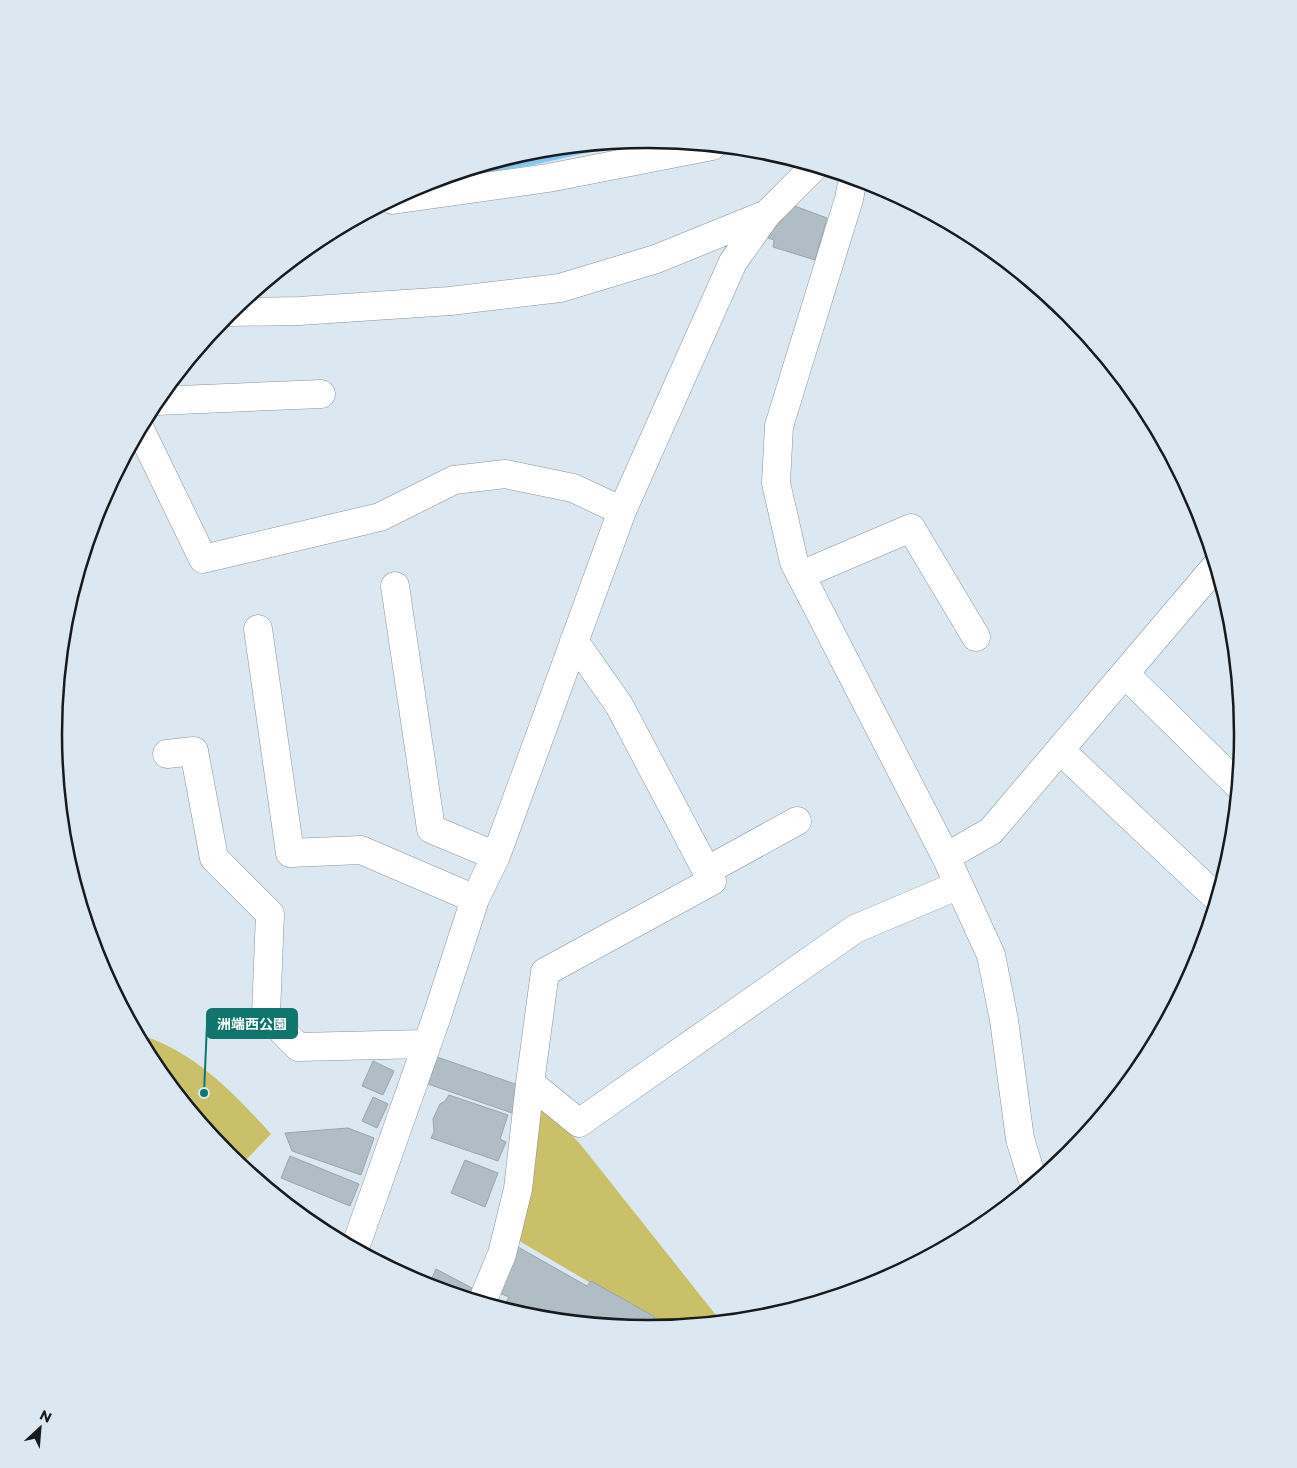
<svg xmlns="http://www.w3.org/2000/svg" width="1297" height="1468" font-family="Montserrat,'Noto Sans JP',sans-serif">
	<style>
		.green { fill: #cbc06a }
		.water { fill: #82c6f3 }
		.building { fill: #b1bdc5; stroke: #9aa5ae }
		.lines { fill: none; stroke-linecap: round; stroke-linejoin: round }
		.minor-casing { stroke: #88949c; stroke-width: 29 }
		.minor { stroke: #fff; stroke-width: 28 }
		.rim { fill: none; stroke: #171b1e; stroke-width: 2.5 }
		.leader { fill: none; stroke: #0f766e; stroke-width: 2 }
		.callout-dot { fill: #0f766e; stroke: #dce8f1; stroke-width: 2 }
		.callout { fill: #0f766e; stroke: #0f766e; stroke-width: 2 }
		.callout-label { font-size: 14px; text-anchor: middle; font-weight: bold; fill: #fff }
	</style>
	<rect width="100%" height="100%" fill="#dce8f1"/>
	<path class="green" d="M137 1034C192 1049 234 1093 271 1134L241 1165 228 1154 154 1064Z
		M538 1108 552 1114 581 1145 719 1319 717 1322 665 1327 516 1239Z"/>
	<path class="water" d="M647 139 533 165 429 182 533 151Z"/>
	<path class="building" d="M792 205 827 218 815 260 773 247 774 240 768 238 775 222 781 221Z
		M437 1057 518 1085 512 1113 428 1084Z
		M373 1061 394 1071 383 1095 362 1086Z
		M449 1095 508 1115 500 1139 506 1142 498 1161 431 1138 434 1132 433 1119 440 1104 445 1101Z
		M373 1097 388 1104 377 1128 362 1121Z
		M348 1128 374 1138 361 1175 292 1151 285 1133Z
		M290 1156 359 1184 350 1206 281 1178Z
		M465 1160 498 1173 485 1207 451 1193Z
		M518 1247 587 1286 591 1281 655 1317 649 1329 532 1317 503 1308 509 1297 497 1292Z
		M436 1269 472 1288 467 1298 428 1286Z"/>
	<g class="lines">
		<g class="minor-casing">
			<path id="minor" d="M853 178 849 199 779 426 776 483 794 562 946 857 991 955 1004 1020 1020 1139 1034 1184
				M392 200 548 178 712 146
				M229 312 299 311 450 301 560 288 656 259 767 214
				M156 401 321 394
				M140 429 203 559 380 517 454 480 505 474 573 488 622 511
				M801 575 911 528 976 637
				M395 586 431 829 496 856
				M258 629 290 853 361 850 475 899
				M1125 674 1238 785
				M1061 751 1217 898
				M167 754 194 751 214 858 270 914 266 1014 298 1047 425 1044
				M946 857 991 831 1216 566
				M706 871 797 821
				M530 1083 579 1123 855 929 959 885
				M355 1248 437 1016 475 899 496 856 622 511 733 262 767 214 815 166
				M482 1302 502 1254 518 1189 530 1083 545 972 712 881 619 705 574 641"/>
		</g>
		<use href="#minor" class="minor"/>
	</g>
	<path d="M0 0H1297V1468H0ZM62 734a586 586 0 1 1 1172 0a586 586 0 1 1-1172 0Z" fill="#dce8f1" fill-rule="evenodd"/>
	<path class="rim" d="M62 734a586 586 0 1 1 1172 0a586 586 0 1 1-1172 0Z"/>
	<path class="leader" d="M204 1093L207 1024"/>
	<circle class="callout-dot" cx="204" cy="1093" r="5"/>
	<rect class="callout" x="207" y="1009" width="90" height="29" rx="5"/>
	<g class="callout-label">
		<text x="252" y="1029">洲端西公園</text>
	</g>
	<g transform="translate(40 1428) rotate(26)" stroke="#dce8f1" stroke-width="4" paint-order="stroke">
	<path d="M0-4L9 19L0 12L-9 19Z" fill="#171b1e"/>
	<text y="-8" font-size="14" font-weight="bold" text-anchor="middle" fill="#171b1e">N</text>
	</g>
</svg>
